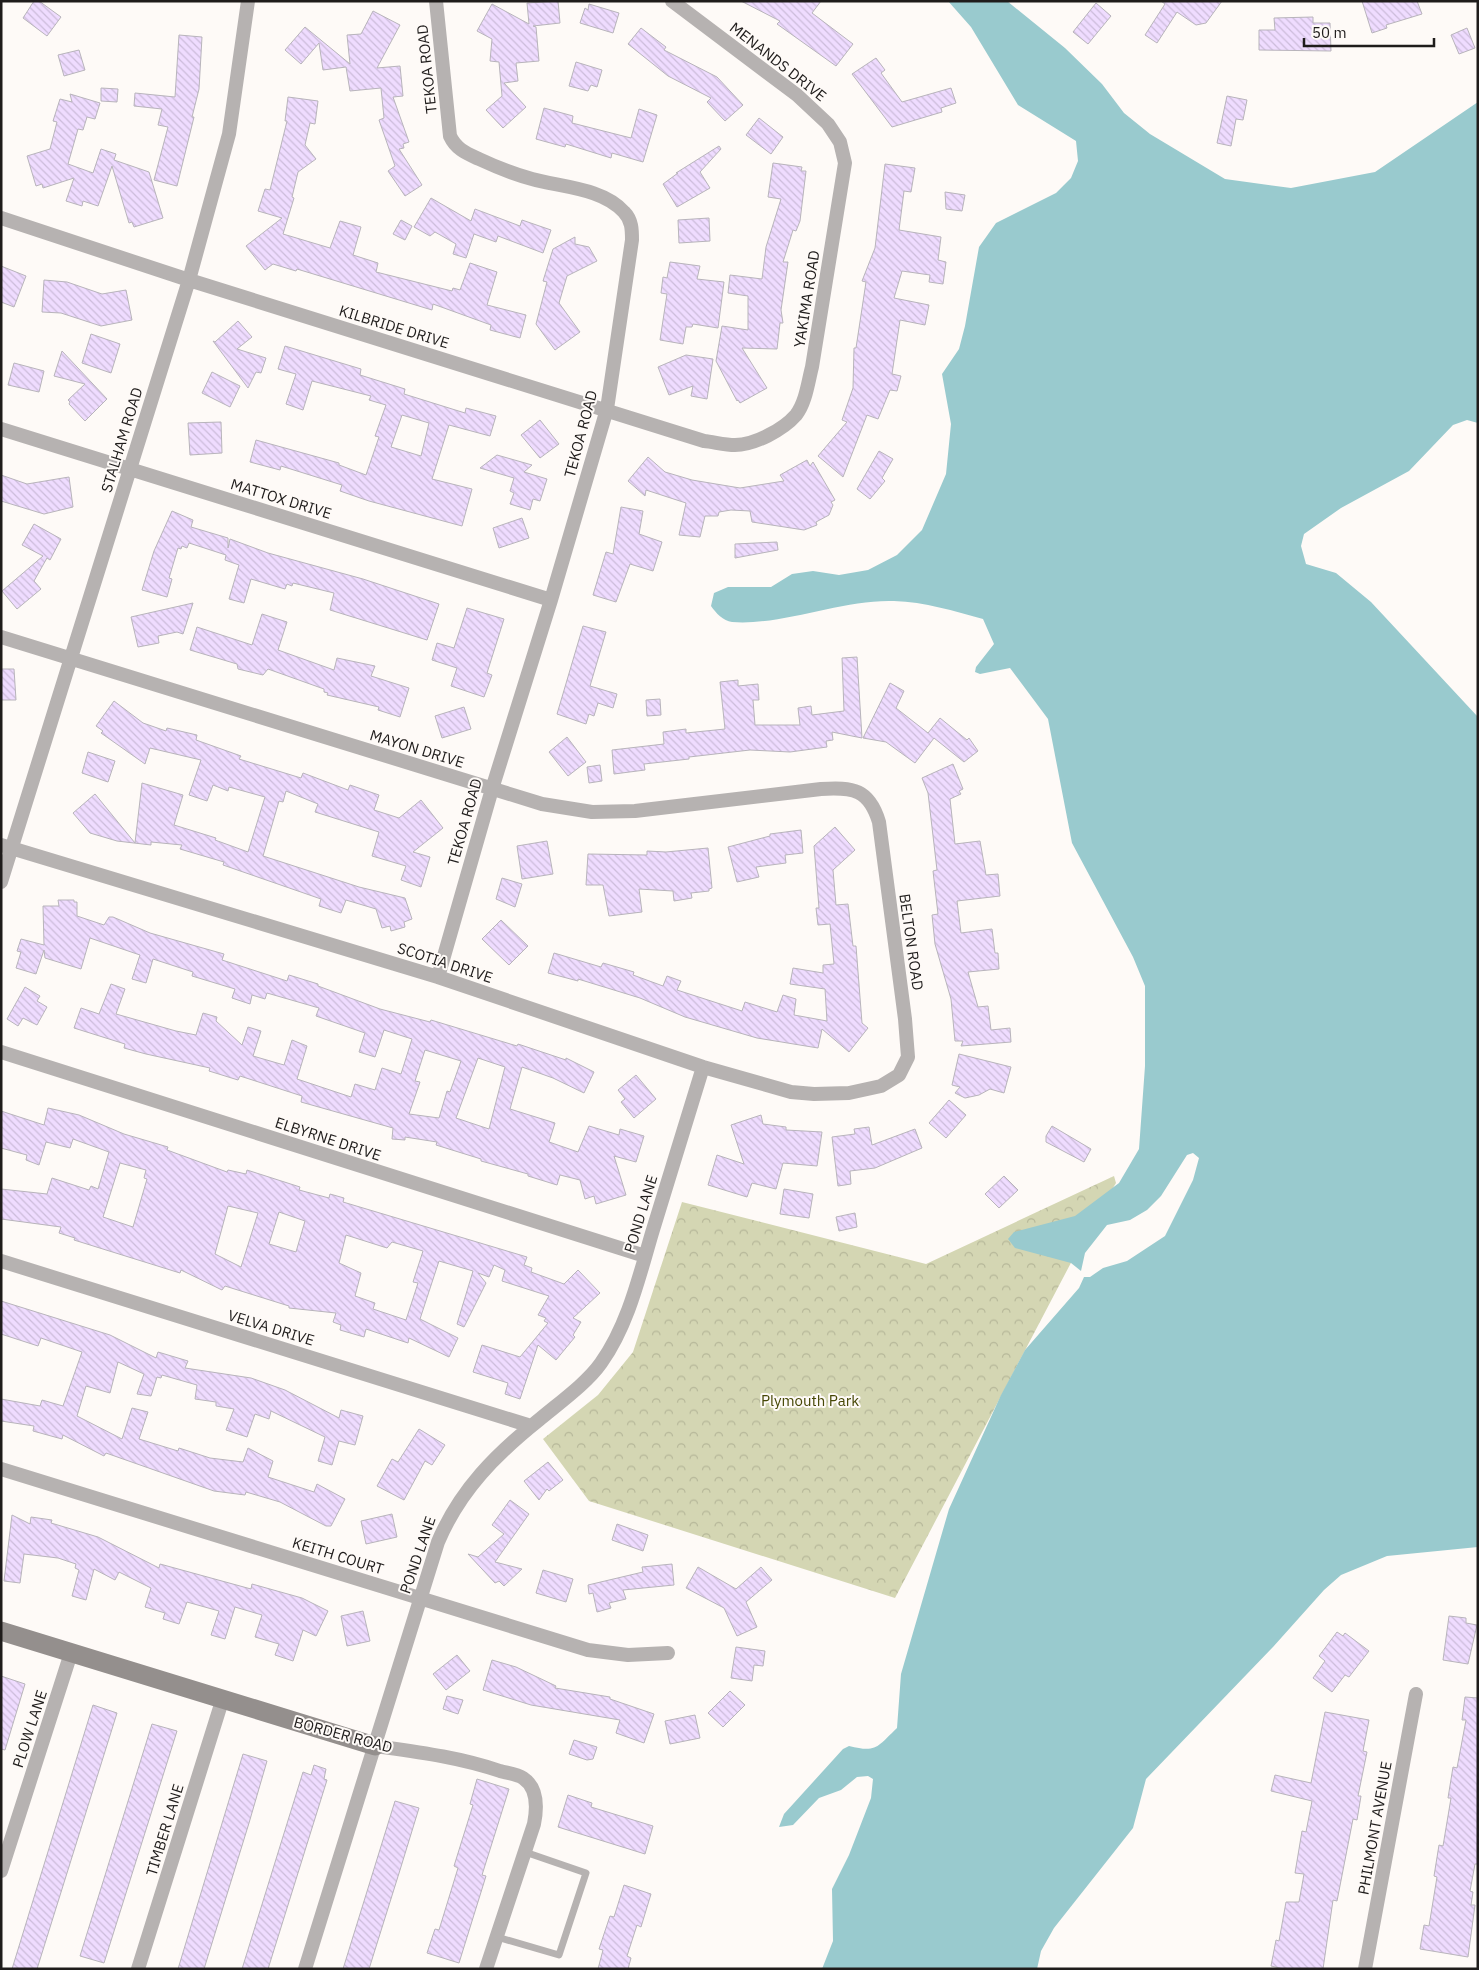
<svg xmlns="http://www.w3.org/2000/svg" width="1479" height="1970" font-family="'IBM Plex Sans',sans-serif">
	<style>
		.park { fill: url(#park-crowns) }
		.water { fill: #99cace }
		.building { fill: url(#building-back-hatch); stroke: #b8b4bb; fill-rule: evenodd }
		.lines { fill: none; stroke-linecap: round; stroke-linejoin: round }
		.lane { stroke: #b6b2b1; stroke-width: 7 }
		.street { stroke: #b6b2b1; stroke-width: 14 }
		.secondary { stroke: #948f8d; stroke-width: 19 }
		.labels { text-anchor: middle; stroke-width: 4; stroke-linejoin: round; paint-order: stroke }
		.street-label { font-size: 15px; fill: #1f1c1b; stroke: #fefaf7 }
		.park-label { font-size: 15px; fill: #464705; stroke: #fefaf7 }
	</style>
	<defs>
		<pattern id="park-crowns" width="20" height="18" patternUnits="userSpaceOnUse" patternTransform="scale(1.25)"><rect width="20" height="18" fill="#d4d6b3"/><path d="M2 6a3 3 0 1 1 6 0M12 15a3 3 0 1 1 6 0" fill="none" stroke="#b6b799"/></pattern>
		<pattern id="building-back-hatch" width="6" height="6" patternUnits="userSpaceOnUse" patternTransform="scale(1.25)"><rect width="6" height="6" fill="#efdcff"/><path d="M-1 5l2 2M0 0l6 6M5-1l2 2" fill="none" stroke="#ccbcda"/></pattern>
	</defs>
	<rect width="100%" height="100%" fill="#fefaf7"/>
	<path class="park" d="M1114 1176 1116 1183 1095 1217 895 1598 589 1501 543 1439 598 1395 633 1352 682 1202 926 1264Z"/>
	<path class="water" d="M948 1H1007L1065 48 1102 84 1124 113 1150 134 1225 179 1291 188 1375 172 1478 102V423L1467 420 1453 425 1409 471 1341 508 1304 534 1301 546 1306 564 1336 573 1371 602 1478 717V1547L1387 1556 1341 1575 1324 1590 1273 1647 1146 1779 1133 1828 1054 1928 1041 1951 1037 1969H822L833 1941 832 1889 849 1855 871 1798 873 1779 868 1776 857 1777 841 1790 819 1798 793 1825 779 1827 784 1814 843 1749 849 1746C877 1753 877 1747 897 1728L901 1674 949 1509 1001 1395 1025 1350 1079 1288 1084 1277H1090L1103 1268 1127 1261 1165 1236 1193 1180 1199 1158 1193 1153 1187 1155 1161 1196 1147 1210 1130 1220 1107 1225 1085 1253 1081 1271 1071 1263 1015 1248 1008 1239 1014 1232 1075 1216 1119 1183 1139 1149 1145 1066V986L1133 957 1072 843 1048 719 1010 668 980 674 975 672 976 667 994 644 983 619C954 611 925 602 894 601 843 599 782 626 732 622 723 621 716 613 711 606L714 593 728 587H771L792 574 813 571 839 575 868 570 897 555 922 530 946 474 951 424 942 374 959 349 965 326 979 247 996 223 1056 193 1071 178 1078 161 1076 141 1018 105 971 27Z"/>
	<path class="building" d="M34 1H39L61 17 47 36 23 18Z
		M558 1 560 23 533 26 536 27 539 61 516 63 518 81 504 83 526 107 503 128 486 110 502 96 499 62 490 61 492 39 477 31 492 4 529 24 527 3Z
		M741 1H821L812 13 853 44 836 66 777 24 780 21Z
		M1161 1H1222L1206 23 1196 25 1177 12 1157 43 1145 35 1165 4Z
		M1362 1H1417L1422 14 1386 25 1387 28 1372 33Z
		M1096 3 1111 16 1088 44 1073 32Z
		M589 4 619 13 613 33 580 23 585 8 588 10Z
		M373 11 400 25 377 68 400 66 403 96 393 97 409 142 403 144 404 148 399 149 422 185 405 196 388 171 395 166 379 120 384 118 381 88 350 91 346 67 323 70 319 43 301 64 285 50 305 27 350 64 347 35 361 34Z
		M1313 17V23H1330L1331 51 1259 50V30H1275L1274 18Z
		M641 28 666 47 664 50 717 77 743 105 725 121 707 102 711 98 668 76 628 44Z
		M1467 28 1475 48 1459 54 1451 35Z
		M179 35 202 37 199 89 192 117H194L177 186 154 180 168 127 158 125 162 109 134 106 135 93 175 97Z
		M79 50 85 70 64 76 58 55Z
		M876 58 885 70 881 73 902 102 951 88 956 103 941 108 942 112 892 127 852 74Z
		M576 62 602 70 597 87 591 85 588 91 569 86Z
		M101 88 118 89 117 102 101 101Z
		M70 94 100 103 95 119 87 117 83 130 78 129 68 164 93 173 101 149 116 154 114 160 149 172 163 218 134 227 132 222 129 223 112 166 98 206 83 201 82 206 66 201 74 178 43 188 42 184 36 186 27 156 50 149 57 122 53 121 60 99 72 102Z
		M1227 96 1247 100 1243 120 1236 119 1231 146 1217 143Z
		M288 97 318 101 315 124 310 123 305 145 316 159 298 172 292 197 294 198 283 234 330 248 340 221 361 227 353 255 378 263 376 272 452 291 453 288 460 290 470 263 497 272 487 305 526 315 520 338 490 330 491 325 433 304 432 310 297 269 296 271 273 264 265 270 246 246 282 218 258 211 265 189 270 190 287 121H285Z
		M544 108 573 116 572 123 631 138 639 109 657 115 643 162 612 153 611 158 566 144 565 147 536 139Z
		M759 118 783 137 771 154 746 135Z
		M719 146 721 149 700 172 710 188 677 207 663 184 678 173H676Z
		M773 163 802 167 801 171H806L800 221 796 231 793 230 783 262H788L781 310 783 323H780L777 349 742 348 767 388 740 403 738 400 737 401 716 361 722 326 748 330V296L728 293 730 275 762 279 766 247 781 199 768 197Z
		M885 164 915 168 911 192 904 191 899 230 941 237 938 260 946 262 943 284 929 282 930 275 902 271 894 298 929 305 925 325 900 320 892 374 901 376 897 391 890 390 878 419 867 415 843 477 818 456 847 422 842 420 853 388 854 348H856L866 282 862 281 875 248Z
		M945 192 965 195 962 211 946 209Z
		M431 198 471 221 475 209 520 226 522 220 551 230 543 253 498 236 496 242 474 234 466 258 453 254 456 244 435 232 430 236 414 227Z
		M709 218 710 241 679 243 678 220Z
		M401 220 412 226 405 240 393 234Z
		M575 237V244L589 247 597 261 567 276 559 303 580 332 555 350 536 324 547 282 543 281 553 249Z
		M670 262 700 266 697 279 724 282 718 328 693 324 692 327H686L683 344 660 340 667 294 661 293 663 277 667 278Z
		M1 266 26 276 14 307 1 302Z
		M44 280 67 282 102 294 126 290 132 320 101 326 61 313 42 312Z
		M238 321 252 337 237 349 266 358 261 373 256 372 248 388 213 341 215 342Z
		M91 334 120 344 111 373 82 363Z
		M285 346 361 369 360 375 405 389 404 394 465 413 466 408 496 416 490 436 449 425 432 479 472 489 462 526 369 501 340 491 342 485 281 466 280 470 250 462 256 440 339 463V465L366 475 379 437 375 436 386 405 369 400 371 396 312 381 303 410 286 404 296 374 278 369ZM402 415 429 423 421 456 391 447Z
		M62 351 107 399 85 421 69 404 70 402 68 400 85 384 54 376Z
		M686 355 713 359 707 399 691 396 693 386 669 395 658 367Z
		M14 363 44 371 39 392 8 385Z
		M212 372 240 386 230 407 202 393Z
		M540 420 559 444 540 458 521 435Z
		M221 422 222 453 190 455 188 423Z
		M879 451 893 459 882 478 885 481 870 499 857 489Z
		M497 455 532 465 524 472 547 479 540 501 533 499 530 510 510 504 514 493 510 491 514 478 480 468Z
		M648 457 665 472 692 480 740 488 784 481 780 475 807 460 810 466 813 462 835 500 831 502 833 505 829 515 816 522 817 525 804 530 752 522 750 511 731 510 719 512 718 516H705L700 537 679 535 686 503 646 490 645 496 628 481Z
		M1 475 27 484 69 477 73 507 44 514 1 501Z
		M621 507 643 511 639 534 662 542 653 571 630 564 616 602 593 595 606 552 613 554Z
		M172 511 193 520 191 527 228 538V548L230 539 268 553 363 579 439 604 427 640 330 610 334 593 293 583 292 586 287 584 285 589 251 579 244 603 229 599 239 565 225 560 226 555 189 543 187 548 182 546 181 549 178 548 169 578 172 579 167 597 142 590 154 551Z
		M522 518 529 538 499 548 493 528Z
		M34 524 61 539 50 560 47 558 34 581 41 589 17 609 2 591 43 556 22 545Z
		M777 542 778 550 735 558V544Z
		M193 603 183 634 177 632 158 636 159 643 138 647 131 617Z
		M467 608 504 619 487 673 492 675 484 697 451 686 457 668 432 660 437 643 454 648Z
		M262 614 287 622 278 650 334 670 337 658 375 666 371 676 409 688 400 717 378 710 379 707 327 695 328 693 324 692V689L268 669 263 675 238 669 237 664 190 650 197 627 252 645Z
		M583 626 606 632 590 686 617 694 613 708 598 703 594 716 589 714 586 724 557 714Z
		M857 657 862 738 832 732 833 740 826 741 827 747 790 752 750 750 689 757V759L644 764 645 770 614 774 612 750 664 744 663 732 686 729V733L725 729 720 682 738 680V686L758 684 759 700H753L755 725H800L798 708 811 706 812 715 844 711 842 658Z
		M1 669H14L16 700H1Z
		M890 683 904 691 896 708 928 733 940 718 967 740 969 738 978 751 964 762 934 738 915 763 886 742 863 738Z
		M660 699 661 715 647 716 646 700Z
		M114 701 143 723 166 731 167 728 197 735 196 740 241 756 239 759 301 778 303 773 348 790 350 785 379 795 374 810 399 818 421 800 443 828 413 852 430 857 421 887 401 880 406 866 372 856 379 832 315 812 318 804 286 791 283 802 279 801 263 856 359 887 405 898 412 919 404 922 405 927 391 931 390 926 382 928 376 909 346 900 341 913 319 906 321 899 223 865 224 862 180 849 182 845 151 842V845L117 841 90 833 73 813 95 794 135 843 142 783 183 795 174 825 216 838 215 840 248 852 265 797 229 787 228 791 213 785 207 801 189 795 201 760 150 748 145 764 101 733 103 731 96 726Z
		M464 707 471 729 442 738 435 716Z
		M567 737 586 762 568 776 549 752Z
		M88 752 115 761 108 782 82 773Z
		M953 764 963 789 959 791 961 794 950 799 955 844 980 841 986 875 998 874 1000 896 957 901 961 933 992 929 995 953H998L999 969 968 972 978 1007 988 1006 991 1030 1010 1028 1011 1042 961 1046 963 1041H955L951 999 935 944 932 915 938 914 933 871 937 870 928 793 922 778Z
		M600 765 602 781 589 783 587 767Z
		M835 827 855 850 833 870 836 905 848 904 853 946H856L862 1023 868 1028 849 1052 822 1029 818 1048 757 1038 685 1017 640 998 578 979V981L548 973 554 953 601 967 603 963 634 972 633 975 663 986 667 976 681 981 677 990 742 1011 745 1002 777 1012 783 995 796 999 794 1015 827 1021 825 989 790 984 793 968 823 973V965L834 964 830 924 818 925 816 908H819L814 846Z
		M801 830 803 853 785 855 786 863 756 867 759 877 737 882 728 847 770 836V834Z
		M547 841 553 874 522 879 517 846Z
		M708 848 712 888 709 889V891L691 893 692 898 674 901 673 891 639 889 642 912 609 916 603 885H586L588 854 647 855V851L666 852Z
		M502 878 522 884 515 907 496 899Z
		M58 900H74V902H77V916L104 925 109 917H113L150 933 224 954 222 960 287 981 289 975 318 984V986L380 1009 430 1022 431 1020 517 1046 518 1044 566 1060V1058L594 1072 584 1093 553 1078 522 1067 510 1109 555 1123 549 1142 578 1152 589 1126 619 1135 620 1129 644 1136 636 1162 614 1156 626 1195 596 1204 594 1196 585 1199 580 1180 560 1175 557 1185 528 1176V1174L481 1161V1159L436 1145 437 1142 405 1137V1140L392 1139 393 1128 301 1102 302 1096 240 1076 238 1080 209 1071 210 1068 146 1054 124 1048 125 1044 74 1028 81 1008 99 1014 111 984 125 989 116 1014 176 1031 196 1035 203 1013 217 1017 216 1021 242 1045 248 1027 261 1031 253 1056 284 1065 292 1040 307 1046 297 1079 351 1097 355 1084 375 1090 382 1068 401 1074 412 1039 384 1030 375 1057 359 1052 365 1033 316 1016 319 1008 267 993 265 999 252 995 250 1004 232 998 235 989 192 976 193 972 153 959 146 983 132 979 140 955 90 938 81 969 45 958 44 950 36 974 16 968 21 952 17 951 21 939 44 945 43 906H59ZM425 1050 461 1061 450 1092 447 1091 439 1118 409 1114 420 1082 415 1081ZM478 1058 505 1067 489 1129 456 1118Z
		M501 920 528 946 509 965 482 939Z
		M25 987 40 996 37 1001 47 1007 37 1025 23 1018 18 1026 7 1019Z
		M959 1054 1011 1067 1004 1093 990 1089 979 1095 965 1098 955 1093 960 1087 952 1085Z
		M636 1075 656 1099 634 1118 621 1102 625 1099 618 1090Z
		M949 1100 966 1115 946 1138 929 1123Z
		M48 1108 79 1115 124 1134 168 1147 167 1150 227 1172 228 1170 246 1174 247 1170 300 1187 299 1190 329 1198 330 1194 344 1198 343 1202 527 1257 524 1265 532 1268 531 1272 564 1284 578 1270 600 1293 573 1318 581 1322 573 1335 575 1337 556 1360 538 1345 520 1399 505 1394 508 1383 473 1372 482 1345 520 1357 548 1323 544 1321 546 1318 538 1315 549 1296 502 1281 505 1270 494 1265 489 1277 478 1273 486 1283 464 1327 457 1324 473 1271 439 1261 420 1319 458 1338 449 1357 409 1338 408 1343 366 1329 364 1337 340 1330 341 1325 333 1322 336 1313 289 1308V1306L225 1286 222 1290 181 1270 180 1273 74 1240 75 1238 59 1233 61 1227 1 1219V1189L47 1194 52 1178 89 1190 91 1186 98 1189 109 1152 73 1139 70 1148 46 1142 39 1165 26 1160 27 1155 1 1148V1111L44 1125ZM120 1163 146 1170 144 1178 147 1179 133 1227 103 1217ZM228 1206 258 1213 241 1267 215 1254ZM279 1212 305 1221 296 1252 269 1244ZM346 1235 387 1248 392 1242 423 1251 413 1282 418 1283 406 1320 373 1309 375 1303 355 1296 361 1273 339 1263Z
		M761 1115 763 1124 786 1127V1130L822 1132 817 1166 783 1163 776 1189 752 1183 747 1197 708 1185 717 1155 744 1164 731 1125Z
		M1052 1126 1091 1149 1084 1162 1046 1142V1136Z
		M869 1127 872 1145 915 1129 922 1148 875 1168 850 1171 851 1184 838 1186 832 1137 855 1134 854 1129Z
		M1004 1176 1018 1190 999 1208 985 1194Z
		M784 1189 813 1194 809 1218 780 1214Z
		M855 1213 857 1227 839 1231 836 1217Z
		M1 1301 110 1335 156 1358 158 1352 188 1361 185 1368 251 1378 285 1390 339 1418 341 1410 363 1416 355 1445 339 1441 332 1465 318 1461 325 1437 271 1411 269 1419 255 1414 247 1437 226 1430 234 1409 216 1406V1402L195 1399 197 1385 162 1375 161 1378 157 1377 151 1396 137 1394 144 1374 118 1362 110 1393 86 1386 77 1416 122 1439 132 1408 148 1412 139 1439 178 1451 179 1448 210 1458 243 1462 248 1448 273 1461 268 1477 314 1492 317 1484 345 1499 331 1526H326L280 1502 246 1492 245 1495 214 1491 106 1453 104 1456 63 1435 62 1439 33 1431 34 1426 1 1421V1399L40 1406 42 1400 63 1406 82 1352 41 1338 38 1346 1 1334Z
		M419 1429 445 1445 432 1465 425 1461 404 1500 377 1486 392 1459 398 1462Z
		M548 1462 563 1480 549 1491 547 1489 539 1500 524 1481Z
		M510 1500 529 1514 495 1562 522 1569 504 1586 499 1581 495 1583 468 1554 478 1557 504 1534 492 1525Z
		M392 1514 397 1537 366 1544 361 1521Z
		M12 1515 30 1524 31 1517 52 1520 51 1523 98 1537 159 1568 160 1564 251 1589 252 1584 302 1598 328 1611 316 1636 303 1630 293 1661 275 1655 279 1644 255 1637 262 1615 235 1607 225 1639 211 1635 219 1611 187 1602 179 1624 163 1619 165 1613 145 1607 151 1588 119 1572 115 1580 94 1569 86 1600 72 1596 79 1570 75 1568 76 1564 58 1558 24 1554 20 1583 4 1581Z
		M617 1524 648 1535 643 1551 612 1540Z
		M672 1564 674 1585 623 1590 626 1599 609 1603 611 1608 597 1612 593 1593 589 1594 588 1585 643 1572 642 1567Z
		M698 1567 736 1589 761 1567 772 1580 746 1602 757 1627 737 1636 724 1608 686 1588Z
		M543 1570 573 1579 566 1602 536 1593Z
		M363 1611 370 1641 347 1646 341 1616Z
		M1449 1616 1466 1618V1623L1477 1625 1468 1664 1443 1660Z
		M1337 1632 1343 1636 1345 1633 1369 1651 1349 1677 1345 1675 1332 1692 1313 1678 1325 1661 1319 1656Z
		M736 1647 765 1651 763 1666 754 1665 752 1681 731 1678Z
		M457 1655 470 1671 446 1690 433 1674Z
		M492 1660 516 1667 556 1686 555 1688 610 1697V1699L654 1714 644 1743 616 1733 620 1720 531 1705 483 1690Z
		M1 1676 25 1684 5 1750 1 1749Z
		M730 1691 745 1705 723 1727 708 1713Z
		M447 1696 463 1700 458 1714 443 1709Z
		M1465 1697 1478 1698V1864H1475L1470 1891 1473 1892 1471 1905H1475L1468 1957 1420 1949 1424 1925 1429 1926 1437 1877 1434 1876 1439 1845 1443 1846 1451 1798H1448L1453 1767 1457 1768 1466 1720H1462Z
		M93 1705 117 1713 37 1969H12Z
		M1325 1712 1369 1720 1363 1751 1367 1752 1358 1796H1361L1357 1820 1353 1819 1337 1901 1333 1900 1323 1969H1284L1271 1966 1276 1940 1279 1941 1286 1902H1299L1304 1874 1295 1873 1302 1831 1306 1832 1312 1801 1271 1791 1275 1775 1311 1783Z
		M695 1715 700 1738 670 1744 665 1721Z
		M152 1724 177 1731 104 1963 80 1956Z
		M574 1740 597 1747 593 1759 587 1760 569 1754Z
		M243 1754 267 1761 249 1823 204 1969H178Z
		M314 1765 326 1769 324 1779 327 1780 268 1969H242L303 1772 311 1775Z
		M477 1779 509 1789 482 1875 486 1876 459 1963 427 1953 435 1929 439 1930 458 1868 454 1866 473 1805 470 1804Z
		M568 1795 592 1803 591 1807 653 1826 645 1854 558 1827Z
		M395 1801 419 1808 400 1870 369 1969H343Z
		M624 1885 651 1894 641 1927 637 1925 627 1956 631 1958 628 1969H598L603 1950 599 1949 610 1916 614 1917Z"/>
	<g class="lines">
		<path class="lane" d="M497 1937 559 1955 586 1873 525 1852"/>
		<path class="street" d="M436 1 450 136C456 149 466 153 479 159 496 167 514 174 532 179 561 187 603 188 624 212 632 220 632 230 632 240L607 409 551 600 492 789 438 977
			M1 218 189 280 704 441C714 442 725 445 735 445 754 445 783 430 796 415 806 402 808 382 812 367L845 163 840 142 828 124 797 95 672 1
			M1 429 551 600
			M1 637 542 804 592 812 635 811 821 789C853 787 869 789 879 822L905 1019 908 1057 899 1075 881 1086 849 1093 814 1094 791 1092 703 1067 438 977 1 845
			M1 882 189 280 229 134 248 1
			M1 1052 645 1256
			M1 1261 531 1426
			M1 1469 588 1650 628 1655 668 1653
			M375 1746C418 1752 459 1757 500 1771 507 1773 517 1774 523 1778 538 1788 537 1809 534 1824L486 1969
			M1 1871 71 1653
			M138 1969 222 1701
			M305 1969 438 1542C460 1490 496 1454 540 1419 559 1403 587 1383 601 1363 628 1325 639 1277 652 1233 669 1178 686 1123 703 1067
			M1365 1969 1416 1694"/>
		<path class="secondary" d="M1 1631 375 1746"/>
	</g>
	<g class="labels">
		<g class="street-label">
			<text transform="translate(778 62) rotate(38)" y="5">MENANDS DRIVE</text>
			<text transform="translate(427 69) rotate(-96)" y="5">TEKOA ROAD</text>
			<text transform="translate(807 299) rotate(-81)" y="5">YAKIMA ROAD</text>
			<text transform="translate(394 327) rotate(17)" y="5">KILBRIDE DRIVE</text>
			<text transform="translate(581 434) rotate(-75)" y="5">TEKOA ROAD</text>
			<text transform="translate(122 440) rotate(-73)" y="5">STALHAM ROAD</text>
			<text transform="translate(281 499) rotate(17)" y="5">MATTOX DRIVE</text>
			<text transform="translate(417 749) rotate(17)" y="5">MAYON DRIVE</text>
			<text transform="translate(465 822) rotate(-74)" y="5">TEKOA ROAD</text>
			<text transform="translate(911 942) rotate(82)" y="5">BELTON ROAD</text>
			<text transform="translate(445 963) rotate(18)" y="5">SCOTIA DRIVE</text>
			<text transform="translate(328 1139) rotate(18)" y="5">ELBYRNE DRIVE</text>
			<text transform="translate(641 1214) rotate(-73)" y="5">POND LANE</text>
			<text transform="translate(271 1328) rotate(17)" y="5">VELVA DRIVE</text>
			<text transform="translate(418 1555) rotate(-71)" y="5">POND LANE</text>
			<text transform="translate(338 1556) rotate(17)" y="5">KEITH COURT</text>
			<text transform="translate(30 1729) rotate(-72)" y="5">PLOW LANE</text>
			<text transform="translate(343 1735) rotate(15)" y="5">BORDER ROAD</text>
			<text transform="translate(1375 1828) rotate(-80)" y="5">PHILMONT AVENUE</text>
			<text transform="translate(165 1830) rotate(-73)" y="5">TIMBER LANE</text>
		</g>
		<g class="park-label">
			<text x="810" y="1406">Plymouth Park</text>
		</g>
	</g>
	<rect width="1479" height="1970" fill="none" stroke="#1f1c1b" stroke-width="5"/>
	<path d="M1304 38v8h130v-8" fill="none" stroke="#1f1c1b" stroke-width="2.5"/>
	<text x="1312" y="38" font-size="15" fill="#1f1c1b" stroke="#fefaf7" stroke-width="4" paint-order="stroke">50 m</text>
</svg>
